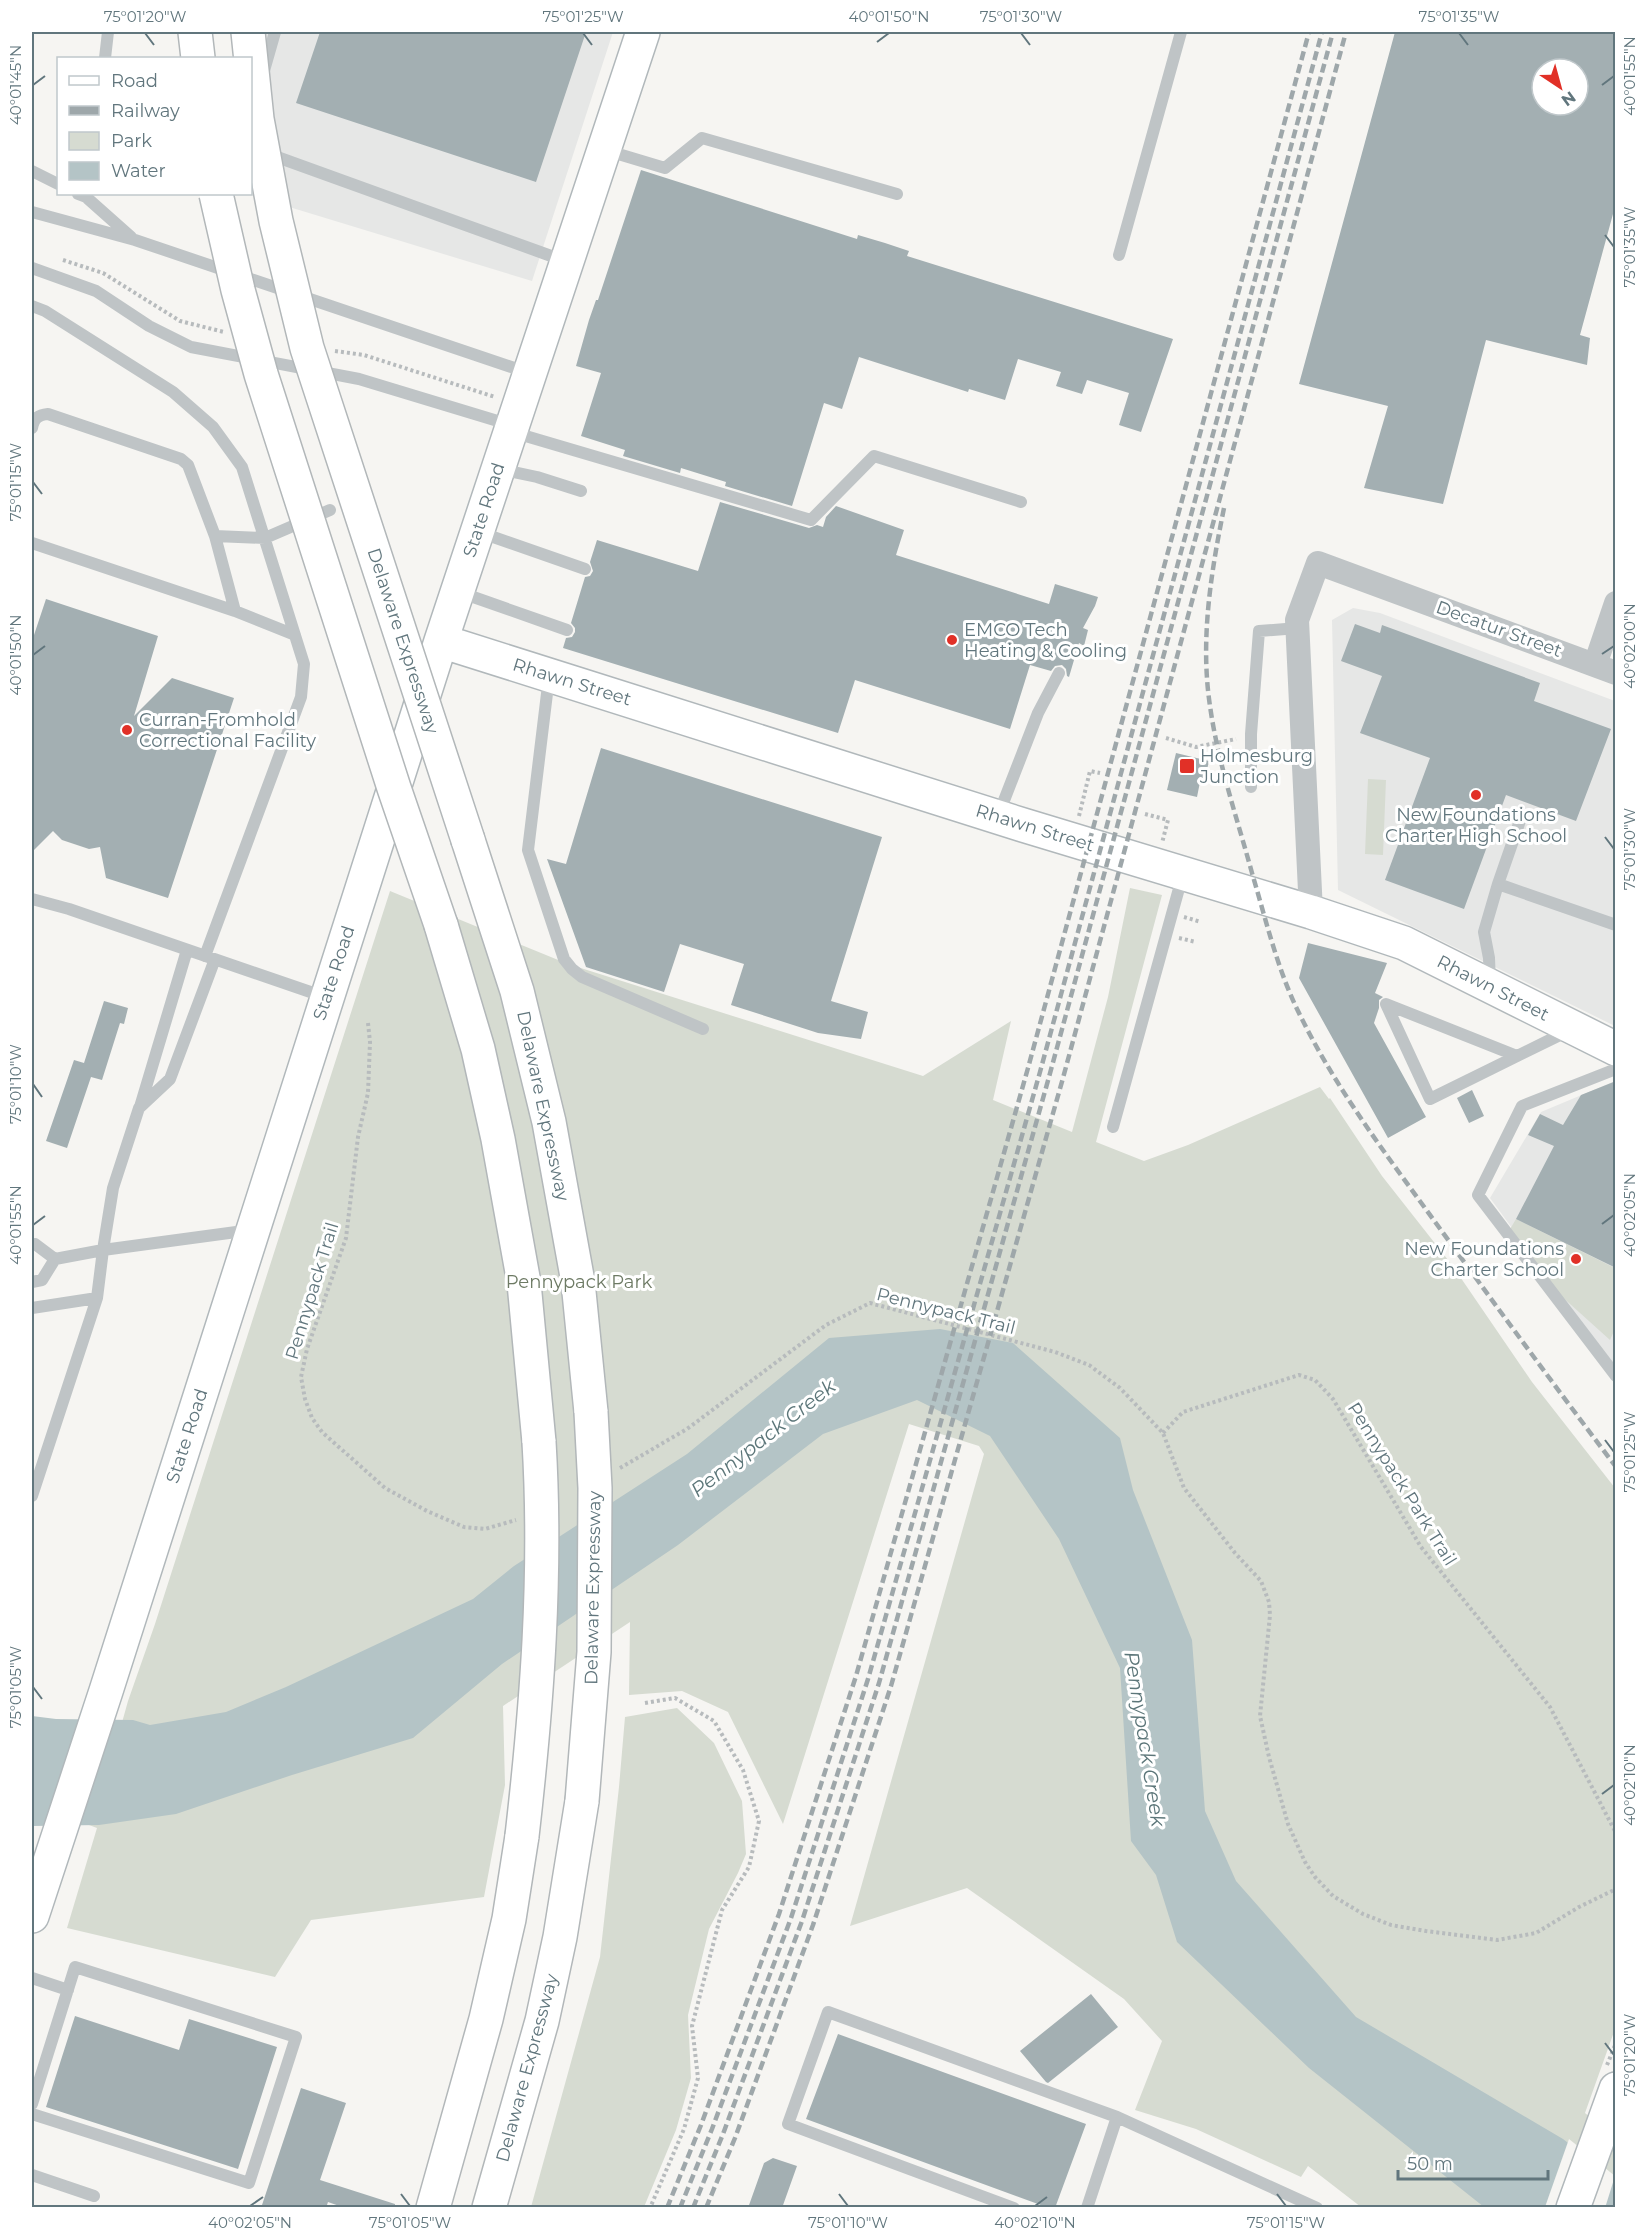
<svg xmlns="http://www.w3.org/2000/svg" width="1647" height="2239" font-family="Montserrat,sans-serif">
	<style>
		.built { fill: #e6e7e6 }
		.green { fill: #d6dbd1 }
		.water { fill: #b4c4c6 }
		.pier { fill: #f6f5f2 }
		.building { fill: #a3afb2; fill-rule: evenodd }
		.lines { fill: none; stroke-linecap: round; stroke-linejoin: round }
		.secondary-casing { stroke: #b1b8bb; stroke-width: 36 }
		.highway-casing { stroke: #b2b7b9; stroke-width: 36 }
		.path { stroke: #b7bbbd; stroke-width: 4; stroke-dasharray: 3 3; stroke-linecap: butt }
		.lane { stroke: #bfc4c6; stroke-width: 12 }
		.street { stroke: #bfc4c6; stroke-width: 24 }
		.secondary { stroke: #fff; stroke-width: 33 }
		.highway { stroke: #fff; stroke-width: 33 }
		.rail { stroke: #9ea7aa; stroke-width: 4.5; stroke-dasharray: 9 4.5; stroke-linecap: butt }
		.highway-bridge-casing { stroke: #b2b7b9; stroke-width: 36; stroke-linecap: butt }
		.highway-bridge { stroke: #fff; stroke-width: 33 }
		.ticks { fill: none; stroke: #61767d; stroke-width: 2 }
		.poi-dot { fill: #e13027; stroke: #fff; stroke-width: 2 }
		.labels { text-anchor: middle; stroke-width: 6; stroke-linejoin: round; paint-order: stroke }
		.street-label { font-size: 18px; fill: #61767d; stroke: #fff }
		.poi-label { font-size: 18px; fill: #61767d; stroke: #fff; text-anchor: start }
		.park-label { font-size: 18px; fill: #6d7a64; stroke: #fff }
		.water-label { font-size: 20px; font-style: italic; fill: #5c7679; stroke: #fff }
		.neatline { fill: none; stroke: #61767d; stroke-width: 2 }
		.ticks-label { font-size: 15px; text-anchor: middle; fill: #61767d }
	</style>
	<rect width="100%" height="100%" fill="#f6f5f2"/>
	<path class="built" d="M260 32H613L532 281 286 206Z
		M1353 608 1380 613 1615 701V1026L1338 890 1332 620Z
		M1615 1081V1368L1490 1198 1541 1112Z"/>
	<path class="green" d="M1368 779 1386 780 1383 855 1365 854Z
		M1130 888 1162 895 1096 1142 1144 1161 1188 1145 1320 1087 1329 1099 1330 1098 1382 1176 1452 1265 1532 1382 1615 1488V2029L1585 2113 1615 2138V2207H1361L1308 2166 1301 2177 1196 2129 1135 2110 1162 2041 1124 1999 967 1888 850 1926 984 1454 979 1446 909 1424 783 1824 728 1712 682 1691 629 1695 630 1622 503 1706 505 1785 484 1897 311 1920 275 1977 67 1928 97 1828 89 1825 98 1794 111 1762 128 1701 155 1624 390 891 568 964 923 1076 1011 1021 993 1100 1072 1132 1108 997Z
		M1516 1219 1615 1268V1329L1610 1340 1529 1267 1506 1236Z
		M677 1708 714 1743 742 1801 746 1854 738 1873 709 1929 688 2015 691 2078 676 2130 644 2207H531L600 1957 619 1787 625 1717Z"/>
	<path class="water" d="M940 1329 1013 1343 1120 1438 1133 1490 1192 1640 1205 1811 1236 1881 1356 2017 1563 2139 1615 2179V2207H1484L1309 2068 1177 1942 1156 1875 1131 1841 1120 1668 1059 1539 990 1436 917 1400 823 1434 678 1545 502 1664 413 1738 292 1775 176 1814 99 1825 32 1826V1716L56 1719 133 1720 150 1725 226 1712 286 1687 473 1599 514 1566 687 1454 829 1338Z"/>
	<path class="pier" d="M1569 2139 1615 2176 1605 2208 1545 2207Z"/>
	<path class="building" d="M320 32H586L536 182 296 103Z
		M1395 32H1616V203L1580 335 1590 338 1587 365 1486 340 1443 504 1364 488 1388 406 1299 384ZM1542 69H1578V105H1542Z
		M641 170 857 239 858 235 885 243 909 251 907 256 1173 339 1141 432 1119 425 1129 393 1087 380 1082 394 1056 386 1061 372 1018 359 1005 400 969 389 968 392 859 357 842 409 824 403 792 506 725 486 726 482 681 468 680 473 623 456 625 450 581 436 601 373 576 366 589 320 596 300H598Z
		M720 502 809 528 817 525 823 527 826 517 836 506 904 530 896 555 1049 604 1055 584 1098 597 1095 606 1083 628 1088 630 1084 646 1079 643 1069 677 1067 676 1066 669 1062 665 1055 666 1051 671 1030 665 1010 729 855 680 838 733 563 648 566 638 572 637 575 632V628L571 623 585 577 590 576 593 571 590 562 597 540 698 571Z
		M46 599 158 636 134 716 172 678 234 698 168 898 106 878 100 847 89 849 62 840 53 831 32 852V641Z
		M1355 624 1380 633 1382 625 1540 683 1534 701 1611 729 1576 821 1506 795 1464 909 1385 880 1430 758 1360 733 1382 676 1341 661Z
		M601 748 882 837 831 1001 868 1012 861 1039 818 1033 731 1005 744 964 680 944 664 992 586 967 547 859 566 864Z
		M1176 753 1209 761 1204 783 1200 782 1197 797 1167 790Z
		M1308 943 1387 963 1375 993 1383 997 1379 1000V1008L1374 1023 1426 1117 1388 1138 1299 978Z
		M104 1001 128 1008 124 1024 120 1023 102 1080 91 1077 67 1148 46 1141 74 1060 84 1063Z
		M1616 1081V1268L1516 1219 1554 1146 1528 1135 1540 1114 1563 1125 1581 1095Z
		M1472 1090 1484 1116 1469 1123 1457 1098Z
		M1091 1994 1118 2027 1048 2083 1046 2082 1020 2051Z
		M75 2016 179 2050 189 2019 277 2047 238 2169 46 2107Z
		M838 2034 1086 2124 1055 2208H1049L806 2119Z
		M301 2088 346 2103 320 2180 395 2204V2208H345L328 2202 326 2208H261Z
		M773 2158 797 2166 782 2208H748L764 2163Z"/>
	<g class="lines">
		<g class="secondary-casing">
			<path id="secondary" d="M441 641 1023 825 1311 912 1404 943 1616 1049
				M32 1916 106 1691 441 641 643 32
				M1573 2208 1616 2089"/>
		</g>
		<g class="highway-casing">
			<path id="highway" d="M195 32 198 58
				M468 840 517 991 549 1122 578 1282 591 1412
				M441 925 478 1049 498 1139 524 1283 539 1442
				M433 2208 486 2019 509 1919 522 1836
				M489 2208 542 2021 560 1937 582 1801"/>
		</g>
		<path class="path" d="M63 260 103 273 180 321 224 332
			M335 351 364 355 495 397
			M1166 738 1196 747 1236 739
			M1145 814 1168 820 1162 843
			M1079 816 1090 771 1100 773
			M1184 917 1201 922
			M1179 938 1196 942
			M368 1023 370 1042 368 1093 358 1137 346 1238 307 1349 301 1377 305 1399 312 1418 322 1432 385 1488 427 1511 464 1527 485 1529 516 1520
			M1163 1433 1183 1412 1299 1375 1315 1380 1333 1399 1421 1547 1550 1707 1616 1833
			M620 1468 687 1429 826 1325 870 1303 1055 1352 1089 1365 1120 1388 1163 1433 1184 1488 1235 1553 1261 1581 1269 1602 1270 1615 1260 1716 1269 1757 1288 1824 1305 1862 1315 1877 1333 1896 1363 1914 1391 1925 1426 1931 1497 1940 1536 1933 1579 1907 1616 1889
			M645 1703 675 1698 714 1721 743 1770 759 1821 749 1867 722 1910 692 2026 698 2078 684 2129 650 2208
			M1607 2065 1616 2043"/>
		<path class="lane" d="M105 58 108 32
			M263 74 275 32
			M605 150 665 168 702 138 897 194
			M266 153 565 261
			M32 171 58 184
			M78 194 86 197 131 237
			M32 212 135 240 529 373
			M1119 255 1181 32
			M32 268 96 291 149 326 191 347 359 379 511 425
			M32 306 45 311 173 392 213 427 242 467 304 664 301 697 205 956
			M32 428C34 418 38 415 48 414L181 459 188 465 215 536 235 611
			M512 432 811 520 874 456 1021 502
			M499 469 537 477 581 491
			M479 532 585 569
			M215 536 265 538 330 510
			M32 543 235 611 295 635
			M459 592 567 630
			M549 677 528 850 564 959 572 969 582 977 703 1029
			M1251 787V734L1259 631 1298 628
			M1522 815 1498 884 1616 925
			M998 816 1038 713 1059 673
			M32 899 69 909 325 997
			M215 959 170 1079 139 1108 113 1188 103 1250 251 1230
			M1490 983 1489 958 1484 932 1498 884
			M1517 1056 1386 1004 1430 1099 1570 1030
			M1616 1069 1522 1106 1478 1195 1616 1376
			M140 1107 187 950
			M1113 1127 1183 874
			M32 1245 35 1244 55 1259 103 1250 97 1298 32 1496
			M32 1282 42 1280 55 1259
			M32 1308 97 1298
			M32 1978 68 1990
			M32 2104 75 1967 296 2037 249 2183 32 2114
			M32 2175 94 2196
			M1014 2208 788 2124 828 2012 1117 2117 1317 2208
			M1087 2208 1117 2117"/>
		<path class="street" d="M1595 665 1616 603
			M1311 912 1297 620 1318 563 1616 673"/>
		<use href="#secondary" class="secondary"/>
		<use href="#highway" class="highway"/>
		<path class="rail" d="M1224 508C1211 572 1200 640 1210 706 1218 763 1237 818 1252 873 1266 920 1277 968 1298 1011 1334 1086 1385 1153 1433 1219 1493 1302 1554 1385 1616 1467
			M667 2208 701 2125 779 1914 856 1676 1028 1068 1309 32
			M680 2208 712 2129 791 1918 868 1679 1040 1072 1322 32
			M693 2208 723 2134 802 1921 879 1683 1049 1077 1333 32
			M706 2208 735 2138 813 1925 891 1686 1063 1078 1346 32"/>
		<g class="highway-bridge-casing">
			<path id="highway-bridge" d="M248 32 257 119 276 221 307 348 468 840
				M216 194 238 290 261 374 394 788 441 925
				M582 1801 594 1652 595 1488 591 1412
				M522 1836C537 1705 547 1574 539 1442"/>
		</g>
		<use href="#highway-bridge" class="highway-bridge"/>
	</g>
	<path class="ticks" d="M145 33 154 45M583 33 592 45M1021 33 1030 45M1459 33 1468 45M877 42 889 33M33 85 45 76M1602 85 1614 76M1605 235 1614 247M33 482 42 494M1602 654 1614 646M33 655 45 646M1605 837 1614 849M33 1084 42 1097M1602 1224 1614 1215M33 1225 45 1216M1605 1440 1614 1452M33 1687 42 1699M1602 1794 1614 1785M1605 2043 1614 2055M401 2194 410 2206M839 2194 848 2206M1277 2194 1286 2206M250 2206 263 2197M1035 2206 1047 2197"/>
	<g class="poi-dot">
		<circle cx="952" cy="640" r="6"/>
		<circle cx="127" cy="730" r="6"/>
		<rect x="1179" y="758" width="16" height="16" rx="3"/>
		<circle cx="1476" cy="795" r="6"/>
		<circle cx="1576" cy="1259" r="6"/>
	</g>
	<g class="labels">
		<g class="street-label">
			<text transform="translate(484 510) rotate(-72)" y="6">State Road</text>
			<text transform="translate(1499 629) rotate(20)" y="6">Decatur Street</text>
			<text transform="translate(403 641) rotate(72)" y="6">Delaware Expressway</text>
			<text transform="translate(572 682) rotate(17)" y="6">Rhawn Street</text>
			<text transform="translate(1035 828) rotate(17)" y="6">Rhawn Street</text>
			<text transform="translate(334 973) rotate(-72)" y="6">State Road</text>
			<text transform="translate(1493 988) rotate(27)" y="6">Rhawn Street</text>
			<text transform="translate(543 1106) rotate(78)" y="6">Delaware Expressway</text>
			<text transform="translate(312 1291) rotate(-73)" y="6">Pennypack Trail</text>
			<text transform="translate(946 1311) rotate(14)" y="6">Pennypack Trail</text>
			<text transform="translate(187 1436) rotate(-72)" y="6">State Road</text>
			<text transform="translate(1402 1484) rotate(58)" y="6">Pennypack Park Trail</text>
			<text transform="translate(593 1588) rotate(-89)" y="6">Delaware Expressway</text>
			<text transform="translate(527 2068) rotate(-75)" y="6">Delaware Expressway</text>
		</g>
		<g class="poi-label">
			<text x="964" y="636">EMCO Tech<tspan x="964" dy="21">Heating &amp; Cooling</tspan></text>
			<text x="139" y="726">Curran-Fromhold<tspan x="139" dy="21">Correctional Facility</tspan></text>
			<text x="1200" y="762">Holmesburg<tspan x="1200" dy="21">Junction</tspan></text>
			<text x="1476" y="821" text-anchor="middle">New Foundations<tspan x="1476" dy="21">Charter High School</tspan></text>
			<text x="1564" y="1255" text-anchor="end">New Foundations<tspan x="1564" dy="21">Charter School</tspan></text>
		</g>
		<g class="park-label">
			<text x="579" y="1288">Pennypack Park</text>
		</g>
		<g class="water-label">
			<text transform="translate(763 1438) rotate(-38)" y="7">Pennypack Creek</text>
			<text transform="translate(1145 1739) rotate(81)" y="7">Pennypack Creek</text>
		</g>
	</g>
	<rect width="1647" height="2239" fill="none" stroke="#ffffff" stroke-width="66"/>
	<rect x="57" y="57" width="195" height="138" fill="#ffffff" stroke="#c0c8cb" stroke-width="1.5"/>
	<rect x="69" y="76" width="30" height="9" fill="#ffffff" stroke="#c0c8cb" stroke-width="1.5"/>
	<text x="111" y="87" font-size="18" fill="#61767d">Road</text>
	<rect x="69" y="106" width="30" height="9" fill="#9ea7aa" stroke="#c0c8cb" stroke-width="1.5"/>
	<text x="111" y="117" font-size="18" fill="#61767d">Railway</text>
	<rect x="69" y="132" width="30" height="18" fill="#d6dbd1" stroke="#c0c8cb" stroke-width="1.5"/>
	<text x="111" y="147" font-size="18" fill="#61767d">Park</text>
	<rect x="69" y="162" width="30" height="18" fill="#b4c4c6" stroke="#c0c8cb" stroke-width="1.5"/>
	<text x="111" y="177" font-size="18" fill="#61767d">Water</text>
	<g transform="translate(1560 87) rotate(144)"><circle r="28" fill="#ffffff" stroke="#c0c8cb" stroke-width="1.5"/>
	<path d="M0-4.5L10 22L0 15L-10 22Z" fill="#e13027"/>
	<text y="-9" font-size="16" font-weight="bold" text-anchor="middle" fill="#61767d">N</text>
	</g>
	<path d="M1398 2170v9h150v-9" fill="none" stroke="#61767d" stroke-width="3"/>
	<text x="1407" y="2170" font-size="18" fill="#61767d" stroke="#ffffff" stroke-width="4.5" paint-order="stroke">50 m</text>
	<rect x="33" y="33" width="1581" height="2173" class="neatline"/>
	<g class="ticks-label">
		<text x="145" y="22">75°01'20"W</text>
		<text x="583" y="22">75°01'25"W</text>
		<text x="889" y="22">40°01'50"N</text>
		<text x="1021" y="22">75°01'30"W</text>
		<text x="1459" y="22">75°01'35"W</text>
		<text transform="translate(1630 76) rotate(-90)" y="5">40°01'55"N</text>
		<text transform="translate(16 85) rotate(-90)" y="5">40°01'45"N</text>
		<text transform="translate(1630 247) rotate(-90)" y="5">75°01'35"W</text>
		<text transform="translate(16 482) rotate(-90)" y="5">75°01'15"W</text>
		<text transform="translate(1630 646) rotate(-90)" y="5">40°02'00"N</text>
		<text transform="translate(16 655) rotate(-90)" y="5">40°01'50"N</text>
		<text transform="translate(1630 849) rotate(-90)" y="5">75°01'30"W</text>
		<text transform="translate(16 1084) rotate(-90)" y="5">75°01'10"W</text>
		<text transform="translate(1630 1215) rotate(-90)" y="5">40°02'05"N</text>
		<text transform="translate(16 1225) rotate(-90)" y="5">40°01'55"N</text>
		<text transform="translate(1630 1452) rotate(-90)" y="5">75°01'25"W</text>
		<text transform="translate(16 1687) rotate(-90)" y="5">75°01'05"W</text>
		<text transform="translate(1630 1785) rotate(-90)" y="5">40°02'10"N</text>
		<text transform="translate(1630 2055) rotate(-90)" y="5">75°01'20"W</text>
		<text x="250" y="2228">40°02'05"N</text>
		<text x="410" y="2228">75°01'05"W</text>
		<text x="848" y="2228">75°01'10"W</text>
		<text x="1035" y="2228">40°02'10"N</text>
		<text x="1286" y="2228">75°01'15"W</text>
	</g>
</svg>
